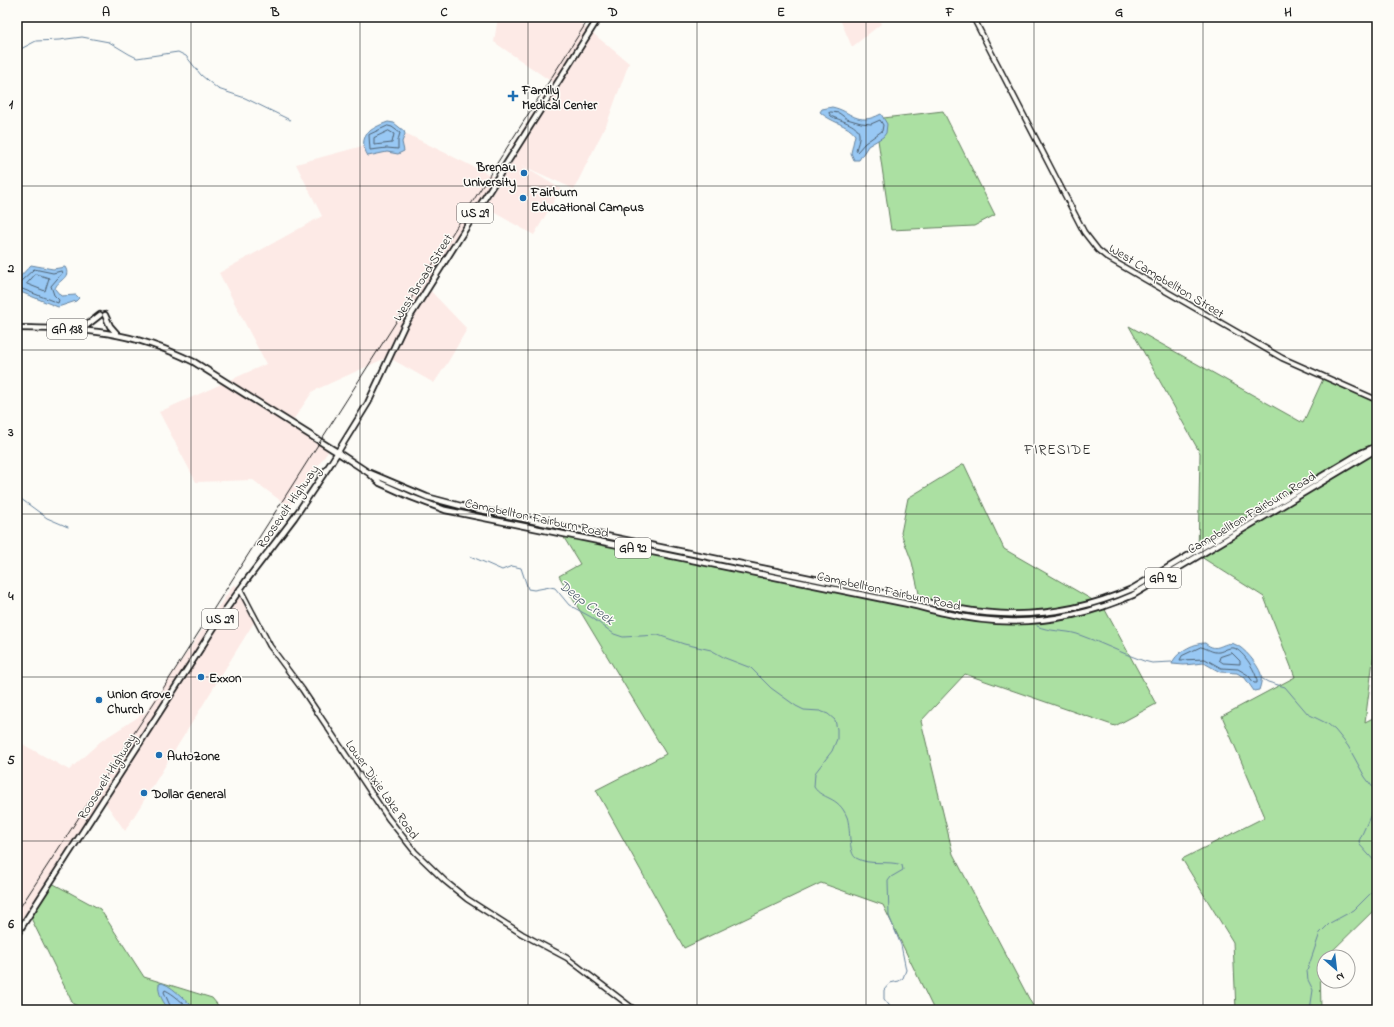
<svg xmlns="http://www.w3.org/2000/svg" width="1394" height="1027" font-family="'Indie Flower',sans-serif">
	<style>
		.built { fill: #fdeae6 }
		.green { fill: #abe0a2; stroke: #647e5f }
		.water { fill: #98c8f4; stroke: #66839e }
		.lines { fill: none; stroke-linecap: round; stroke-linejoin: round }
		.shore { stroke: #4e6172; stroke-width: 1 }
		.stream { stroke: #66839e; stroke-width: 1 }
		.secondary-casing { stroke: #1c1c1c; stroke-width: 7 }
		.primary-casing { stroke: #1c1c1c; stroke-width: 8 }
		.secondary { stroke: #fdfcf7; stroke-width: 4 }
		.primary { stroke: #fdfcf7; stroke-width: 4.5 }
		.rail { stroke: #1c1c1c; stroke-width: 1 }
		.grid { fill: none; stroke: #1c1c1c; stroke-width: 1; stroke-opacity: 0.55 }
		.poi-dot { fill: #1f6fb2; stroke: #fdfcf7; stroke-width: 1.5 }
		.labels { text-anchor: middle; stroke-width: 3; stroke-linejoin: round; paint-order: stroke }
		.shield { fill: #fdfcf7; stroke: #605f5e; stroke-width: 1 }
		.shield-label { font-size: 12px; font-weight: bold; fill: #1c1c1c }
		.poi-label { font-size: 13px; font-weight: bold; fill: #1c1c1c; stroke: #fdfcf7; text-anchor: start }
		.street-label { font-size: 13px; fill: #1c1c1c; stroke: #fdfcf7 }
		.neighbourhood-label { font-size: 14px; letter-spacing: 1px; fill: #1c1c1c; stroke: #fdfcf7 }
		.water-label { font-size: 14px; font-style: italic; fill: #475868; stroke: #fdfcf7 }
		.neatline { fill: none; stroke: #1c1c1c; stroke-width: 1.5 }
		.grid-label { font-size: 13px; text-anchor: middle; font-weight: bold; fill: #1c1c1c }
	</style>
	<rect width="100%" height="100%" fill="#fdfcf7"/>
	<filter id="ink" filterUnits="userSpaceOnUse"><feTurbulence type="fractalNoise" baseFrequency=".025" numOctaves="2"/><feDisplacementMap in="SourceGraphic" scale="8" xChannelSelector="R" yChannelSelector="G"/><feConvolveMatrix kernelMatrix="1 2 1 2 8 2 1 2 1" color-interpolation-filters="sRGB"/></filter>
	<g filter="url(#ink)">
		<path class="built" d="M498 17H573L629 63 607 123 574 189 519 164 561 189 534 235 484 207 513 161 510 150 552 82 494 42Z
			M839 17H878L881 24 852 47Z
			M407 134 494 177 425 285 467 329 448 362 434 383 388 357 313 391 291 423 330 449 289 507 253 480 196 482 159 412 266 364 219 273 322 216 296 164Z
			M234 584 241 590 256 619 125 831 102 798 17 933V741L69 770 101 741 146 712Z"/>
		<path class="green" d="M943 111 995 215 974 226 891 230 875 119Z
			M1129 326 1303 423 1324 377 1377 402V630L1365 722 1377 716V907L1326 957H1324L1320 963 1321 1010H1236L1233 942 1182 859 1265 817 1222 716 1295 677 1264 597 1198 555 1200 453Z
			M964 464 1004 549 1103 606 1156 704 1115 726 965 674 921 721 953 854 1035 1010H934L883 905 821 883 684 948 596 790 666 754 559 576 580 564 558 528 922 607 912 562 901 533 908 498Z
			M50 882 100 909 144 977 212 998 222 1010H88L73 1004 29 914Z"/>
		<path class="water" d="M832 107C852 111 856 127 881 114L887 124 886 133 883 137 868 146 859 160H854L851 153 855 135C849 125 830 122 820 112L822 109Z
			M388 122 394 123 404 131 405 134 402 142 404 151 398 154 387 152 368 156C356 136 371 128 388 122Z
			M31 265 53 269 65 267C72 278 57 280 55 289L61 296 76 295 79 298 76 301 58 307 18 291 17 280Z
			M1205 643C1218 654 1222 641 1234 644 1244 647 1258 665 1261 674 1262 680 1261 684 1259 690L1254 691 1245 678 1237 673 1220 672 1204 663 1184 665 1172 664C1175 653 1193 643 1205 643Z
			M162 983C177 988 187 1006 201 1010H170C164 1005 157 992 159 984Z"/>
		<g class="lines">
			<path class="shore" d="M831 112 839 113 847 119 861 123 871 124 880 120 883 125 882 131 865 143 857 152 856 150C857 145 860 140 859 134 858 124 838 120 831 116L829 113Z
				M388 126 392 127 400 133 398 140V149L387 148 370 150 369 135Z
				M389 131 394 134 392 143 374 145V138Z
				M36 274 49 278 45 291 27 284Z
				M17 282 21 281 34 269 53 273 61 271 63 272 51 286 54 295 59 300 58 303 17 287
				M1201 647C1207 648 1212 653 1219 652 1224 651 1228 647 1234 648 1243 651 1258 673 1257 683H1254L1248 675 1238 669 1221 668 1205 659 1180 660 1182 656Z
				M1232 653 1240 661V664L1223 663 1219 660 1220 657Z
				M172 1010 164 992 165 990C174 994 183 1003 190 1010"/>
			<path class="stream" d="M17 51 36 41 59 40 82 37 109 42 129 54 137 58 178 52 186 56 201 75 218 89 245 98 290 120
				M17 496 47 518 68 527
				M470 556 502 570 512 566 521 568 528 589 534 590 550 587 555 588 569 605 591 617 614 634 623 637 658 635 684 644 711 650 725 658 751 668 771 688 796 706 804 710 820 711 828 714 835 720 837 729V739L832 751 815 773 814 787C822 800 838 795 847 817 851 828 848 853 856 858 870 866 888 860 902 865L903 870 891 877 888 881 889 916 901 945 906 970 903 978 899 981 890 983 884 990V999L893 1010
				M1037 626C1049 632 1064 630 1077 634 1100 642 1121 653 1144 661L1152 663 1172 662
				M1261 678 1268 682 1285 687 1308 714 1328 724 1335 730 1348 746 1365 777 1377 793
				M1377 801 1359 841 1360 845 1377 864
				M1310 1010 1313 990 1308 980 1307 971 1320 933 1330 923 1354 910 1377 887"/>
			<g class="secondary-casing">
				<path id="secondary" d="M973 17 1084 232 1098 250 1108 258 1282 358 1377 400
					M240 589 270 646 302 689 388 818 415 852 445 881 467 899 522 934 567 958 635 1010"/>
			</g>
			<g class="primary-casing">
				<path id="primary" d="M105 315 110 326 117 334
					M17 328C88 329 129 330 194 362L337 452 369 473 380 483 411 497 445 510 903 603C917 606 931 610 945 613 1010 629 1072 622 1133 595L1377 449
					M82 329 100 315
					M370 473 427 497 461 506 960 609C1019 620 1077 613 1132 589L1361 453 1377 446
					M17 934 222 615 246 581 294 518 331 463 368 403 404 326 599 17"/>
			</g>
			<use href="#secondary" class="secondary"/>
			<use href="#primary" class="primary"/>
			<path class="rail" d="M17 912 157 698 590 17"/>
		</g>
	</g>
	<path class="grid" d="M191 17V1010M360 17V1010M528 17V1010M697 17V1010M866 17V1010M1034 17V1010M1203 17V1010M17 186H1377M17 350H1377M17 514H1377M17 677H1377M17 841H1377"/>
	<g class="poi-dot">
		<path d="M511 90h4v4h4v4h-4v4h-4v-4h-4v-4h4z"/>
		<circle cx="524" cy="173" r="4"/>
		<circle cx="523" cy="198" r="4"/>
		<circle cx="201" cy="677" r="4"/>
		<circle cx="99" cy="700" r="4"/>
		<circle cx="159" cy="755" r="4"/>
		<circle cx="144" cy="793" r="4"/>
	</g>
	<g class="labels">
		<g class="shield">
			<rect x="457" y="203" width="36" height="20" rx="3"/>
			<rect x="47" y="319" width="40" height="20" rx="3"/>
			<rect x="615" y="538" width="36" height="20" rx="3"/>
			<rect x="1145" y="568" width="36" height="20" rx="3"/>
			<rect x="202" y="609" width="36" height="20" rx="3"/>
		</g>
		<g class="shield-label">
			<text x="475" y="217">US 29</text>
			<text x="67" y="333">GA 138</text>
			<text x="633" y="552">GA 92</text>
			<text x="1163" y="582">GA 92</text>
			<text x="220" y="623">US 29</text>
		</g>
		<g class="poi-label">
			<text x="522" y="94">Family<tspan x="522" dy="15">Medical Center</tspan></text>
			<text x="516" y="171" text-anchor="end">Brenau<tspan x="516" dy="15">University</tspan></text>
			<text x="531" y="196">Fairburn<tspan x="531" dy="15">Educational Campus</tspan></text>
			<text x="209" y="682">Exxon</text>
			<text x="107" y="698">Union Grove<tspan x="107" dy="15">Church</tspan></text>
			<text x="167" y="760">AutoZone</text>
			<text x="152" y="798">Dollar General</text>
		</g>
		<g class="street-label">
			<text transform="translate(422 277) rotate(-58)" y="5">West Broad Street</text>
			<text transform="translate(1167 280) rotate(31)" y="5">West Campbellton Street</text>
			<text transform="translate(287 506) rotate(-55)" y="5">Roosevelt Highway</text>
			<text transform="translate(1251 512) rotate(-31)" y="5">Campbellton Fairburn Road</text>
			<text transform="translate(537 517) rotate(12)" y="5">Campbellton Fairburn Road</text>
			<text transform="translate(889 590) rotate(12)" y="5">Campbellton Fairburn Road</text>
			<text transform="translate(106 776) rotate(-58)" y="5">Roosevelt Highway</text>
			<text transform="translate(383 789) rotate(55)" y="5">Lower Dixie Lake Road</text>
		</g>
		<g class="neighbourhood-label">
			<text x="1058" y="454">FIRESIDE</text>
		</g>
		<g class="water-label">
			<text transform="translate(587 602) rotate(36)" y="5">Deep Creek</text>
		</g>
	</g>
	<rect width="1394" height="1027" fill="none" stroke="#fdfcf7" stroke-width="44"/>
	<g transform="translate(1336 969) rotate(152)"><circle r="19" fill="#fdfcf7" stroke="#a3a29f"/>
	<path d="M0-3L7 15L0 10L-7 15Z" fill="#1f6fb2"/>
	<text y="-6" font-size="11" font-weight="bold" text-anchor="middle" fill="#1c1c1c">N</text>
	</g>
	<rect x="22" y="22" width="1350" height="983" class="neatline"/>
	<g class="grid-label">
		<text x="106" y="16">A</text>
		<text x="275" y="16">B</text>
		<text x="444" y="16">C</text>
		<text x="613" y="16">D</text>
		<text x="781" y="16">E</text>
		<text x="950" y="16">F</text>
		<text x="1119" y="16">G</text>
		<text x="1288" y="16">H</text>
		<text x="11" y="108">1</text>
		<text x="11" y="272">2</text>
		<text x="11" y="436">3</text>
		<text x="11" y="600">4</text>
		<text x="11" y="764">5</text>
		<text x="11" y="928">6</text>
	</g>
</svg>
